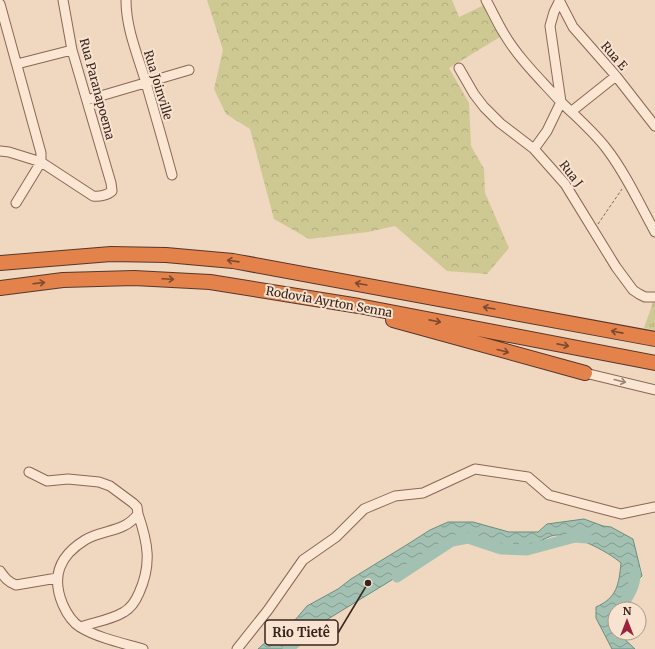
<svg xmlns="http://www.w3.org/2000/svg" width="655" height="649" font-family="Merriweather,serif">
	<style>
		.grass { fill: url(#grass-tufts) }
		.forest { fill: url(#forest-crowns) }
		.water { fill: url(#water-waves); stroke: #698f7e }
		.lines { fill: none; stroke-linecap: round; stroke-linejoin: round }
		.river { stroke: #a2c1b2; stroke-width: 11 }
		.minor-casing { stroke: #896756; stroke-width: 11 }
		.highway-casing { stroke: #56372b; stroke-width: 16 }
		.path { stroke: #896756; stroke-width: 1; stroke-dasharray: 3 2; stroke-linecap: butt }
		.minor { stroke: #fae6d2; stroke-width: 9 }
		.highway { stroke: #e4824b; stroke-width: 14 }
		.oneway { stroke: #7d4a2f }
		.oneway2 { stroke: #998577 }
		.labels { text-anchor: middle; stroke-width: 4; stroke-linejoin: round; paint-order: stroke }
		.street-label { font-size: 12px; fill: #38241c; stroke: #f7e3cf }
		.leader { fill: none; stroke: #38241c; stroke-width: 1.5 }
		.callout-dot { fill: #38241c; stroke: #f7e3cf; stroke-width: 1.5 }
		.callout { fill: #f7e3cf; stroke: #38241c; stroke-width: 1.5 }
		.callout-label { font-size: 13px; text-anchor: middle; font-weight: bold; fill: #38241c }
	</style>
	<defs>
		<pattern id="grass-tufts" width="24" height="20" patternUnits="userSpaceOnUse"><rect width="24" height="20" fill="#cec992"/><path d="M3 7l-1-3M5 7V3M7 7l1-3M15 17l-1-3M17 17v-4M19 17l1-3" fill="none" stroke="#b2ac7d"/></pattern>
		<pattern id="forest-crowns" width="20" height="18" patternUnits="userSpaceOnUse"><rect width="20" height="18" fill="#cec992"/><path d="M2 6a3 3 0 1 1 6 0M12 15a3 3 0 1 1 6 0" fill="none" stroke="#b2ac7d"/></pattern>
		<pattern id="water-waves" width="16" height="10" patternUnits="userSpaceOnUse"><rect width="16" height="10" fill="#a2c1b2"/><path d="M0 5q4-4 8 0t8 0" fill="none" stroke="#859d90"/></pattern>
	</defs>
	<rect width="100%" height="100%" fill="#f0d7bf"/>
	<path class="grass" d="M653 302 655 303V330L644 328Z"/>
	<path class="forest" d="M207 0H452L459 17 484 5 500 37 449 68 469 103 471 146 484 169 485 193 509 248 487 274 447 271 395 226 368 232 309 239 274 219 250 129 226 114 214 89 223 50Z"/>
	<path class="water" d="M584 519 603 526 611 527 633 539 642 576 628 590 617 609H615V633H618L635 649H612L596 618V607C617 598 619 584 621 563 609 552 568 530 551 536 545 538 538 543 532 545 508 555 491 551 472 536L444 543 432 550 417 561 408 570 297 638 286 649H258L277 632 296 619 307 606 338 589 351 579 408 544 430 530 448 522H473L509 532H538L547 524Z"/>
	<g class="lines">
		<path class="river" d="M397 577 452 541 468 538 501 549 527 550 575 537 587 538
			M620 609C628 597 636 586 635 571
			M288 649 318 623"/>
		<g class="minor-casing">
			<path id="minor" d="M126 0C126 29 138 56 146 83 155 114 164 145 172 175
				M486 0C492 11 497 22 503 32 518 58 540 79 559 100 575 116 592 130 606 148 625 172 640 205 655 232
				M559 0 573 27 616 76 655 126
				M559 2 554 12 550 26 561 102
				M0 4 41 153V162L16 203
				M17 64 72 50
				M459 68 474 94 484 107 500 123 534 149 565 184 616 267 633 290 639 294 645 297H655
				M87 100 189 70
				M572 111 616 76
				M534 149 547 131 561 102
				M0 151 9 152 41 162 93 196C99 197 108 195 112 191L111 183 72 50 63 0
				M585 373 655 390
				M29 472 47 481 68 479 99 482 110 486 133 503 137 507 138 514C124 533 103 529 85 540 59 556 51 577 63 605 67 614 72 622 80 627 98 638 122 643 143 649
				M0 571C5 578 8 582 16 585L57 578
				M80 627C95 622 111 620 124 612 131 608 136 600 139 593 152 564 148 543 138 514
				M237 649 268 610 303 560 336 537 364 509 395 496 423 493 475 469 528 477 549 495 621 514 655 507"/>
		</g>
		<g class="highway-casing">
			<path id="highway" d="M0 263 111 254 166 255 233 261 655 339
				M0 288 63 280 134 278 210 282 359 306 655 363
				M393 320 585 373"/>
		</g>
		<path class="path" d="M598 224 622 189"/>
		<use href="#minor" class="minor"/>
		<use href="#highway" class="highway"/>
	</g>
	<defs><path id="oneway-shaft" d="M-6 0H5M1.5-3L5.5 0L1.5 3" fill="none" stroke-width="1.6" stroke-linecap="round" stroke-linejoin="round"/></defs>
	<g class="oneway">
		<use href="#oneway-shaft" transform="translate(233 261) rotate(-172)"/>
		<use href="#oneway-shaft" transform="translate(168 279) rotate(3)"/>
		<use href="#oneway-shaft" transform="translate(39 283) rotate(-7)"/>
		<use href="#oneway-shaft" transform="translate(361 284) rotate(-170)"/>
		<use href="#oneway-shaft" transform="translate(489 308) rotate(-170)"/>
		<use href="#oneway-shaft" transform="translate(435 321) rotate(11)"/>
		<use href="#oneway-shaft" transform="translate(617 332) rotate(-169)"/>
		<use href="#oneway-shaft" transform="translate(563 345) rotate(11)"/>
		<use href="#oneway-shaft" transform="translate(503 351) rotate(15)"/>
	</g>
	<use class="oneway2" href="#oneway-shaft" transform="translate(620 381) rotate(14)"/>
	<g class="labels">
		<g class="street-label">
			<text transform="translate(614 56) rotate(49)" y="4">Rua E</text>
			<text transform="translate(158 85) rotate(73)" y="4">Rua Joinville</text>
			<text transform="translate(97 89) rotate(75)" y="4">Rua Paranapoema</text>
			<text transform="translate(571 174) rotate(52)" y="4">Rua J</text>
			<text transform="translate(329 302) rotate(10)" y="4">Rodovia Ayrton Senna</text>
		</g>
	</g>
	<path class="leader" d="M368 583L338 633"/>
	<circle class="callout-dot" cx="368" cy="583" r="4"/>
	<rect class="callout" x="265" y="620" width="73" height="25" rx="4"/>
	<g class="callout-label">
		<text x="301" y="637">Rio Tietê</text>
	</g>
	<g transform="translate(627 621)"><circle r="19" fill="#f7e3cf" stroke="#ab9787"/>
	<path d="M0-3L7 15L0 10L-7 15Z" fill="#9a243d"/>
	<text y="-6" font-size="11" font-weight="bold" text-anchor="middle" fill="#38241c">N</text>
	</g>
</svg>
